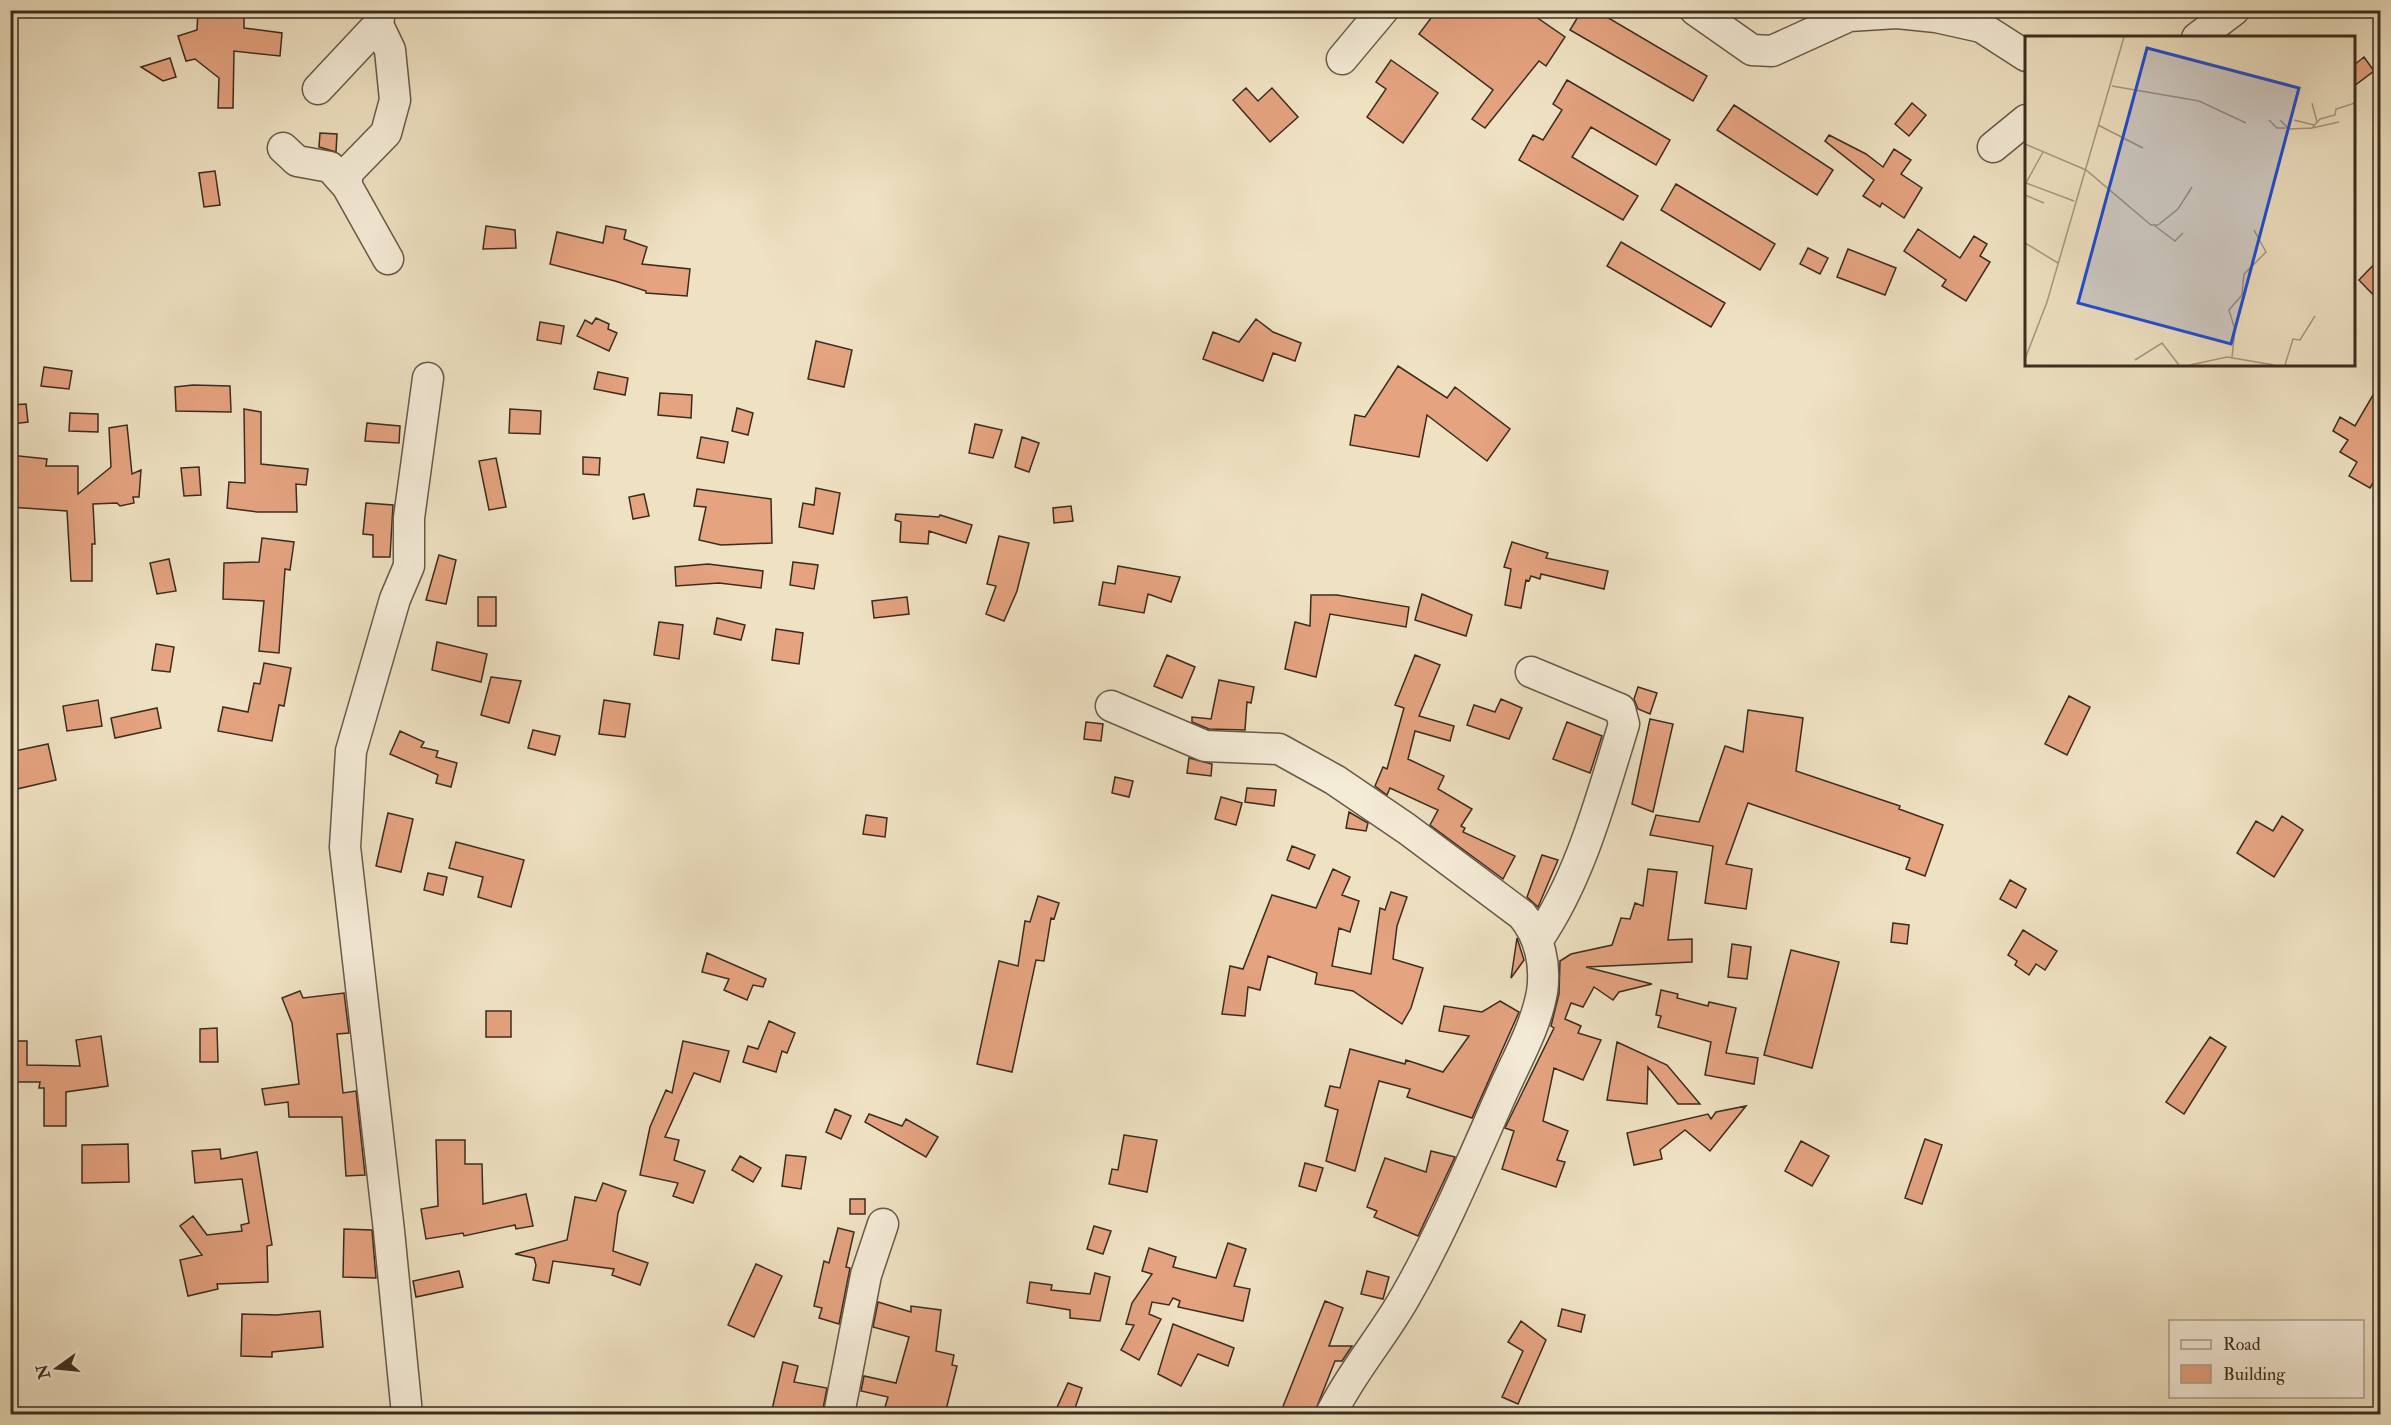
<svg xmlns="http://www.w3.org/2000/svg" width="2391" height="1425" font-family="'IM FELL Double Pica',serif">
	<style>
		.building { fill: #e5a380; stroke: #3b2c1f; stroke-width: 1.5 }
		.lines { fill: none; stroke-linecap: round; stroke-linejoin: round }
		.minor-casing { stroke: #685a48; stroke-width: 33 }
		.minor { stroke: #f5ecd8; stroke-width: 30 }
		.inset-road { fill: none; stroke: #a79981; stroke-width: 1.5 }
		.view { fill: #1d4ed8; fill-opacity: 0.15; stroke: #1d4ed8; stroke-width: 3 }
		.inset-edge { fill: none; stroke: #3b2c1f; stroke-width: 3 }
	</style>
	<rect width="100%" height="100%" fill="#efe2c3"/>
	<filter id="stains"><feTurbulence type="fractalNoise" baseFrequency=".00333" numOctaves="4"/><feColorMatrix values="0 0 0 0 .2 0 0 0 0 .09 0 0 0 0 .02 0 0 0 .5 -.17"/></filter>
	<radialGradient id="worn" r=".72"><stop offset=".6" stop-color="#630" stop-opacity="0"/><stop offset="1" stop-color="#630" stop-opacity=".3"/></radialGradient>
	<path class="building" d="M1437 10H1526L1565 37 1546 66 1539 61 1485 128 1472 119 1493 90 1419 34Z
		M1582 10H1595L1707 76 1693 101 1570 30Z
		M198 11 229 14V11H244V28L282 33 280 56 234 51 233 108H218L219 78 195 59 186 61 178 36 197 30Z
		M2364 57 2374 71 2354 86V65Z
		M170 58 176 77 163 81 141 67Z
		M1391 60 1438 93 1403 143 1367 117 1386 89 1376 82Z
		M1567 80 1670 140 1656 165 1591 127 1572 157 1638 196 1623 220 1519 160 1533 135 1543 140 1562 110 1553 104Z
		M1246 88 1258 101 1272 88 1298 117 1270 142 1233 100Z
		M1912 103 1926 115 1909 136 1895 124Z
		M1734 105 1833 170 1817 195 1717 130Z
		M320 133 337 134 336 152 319 147Z
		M1829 135 1866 154 1883 167 1894 149 1911 160 1901 174 1922 188 1904 218 1882 203 1880 207 1863 196 1874 180 1825 141Z
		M215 171 220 205 204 207 199 173Z
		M1676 184 1775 244 1760 270 1661 210Z
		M486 226 515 230 516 248 483 249Z
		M606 226 626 230 624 239 647 247 642 264 690 269 687 296 646 293V291L615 281 550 264 557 232 603 243Z
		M1918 229 1960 258 1974 236 1987 244 1980 256 1990 262 1966 301 1942 286 1946 280 1904 251Z
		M1621 242 1725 303 1711 327 1607 266Z
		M1808 248 1828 258 1820 274 1800 264Z
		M1848 249 1896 268 1885 295 1837 277Z
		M2380 258V302L2359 280Z
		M596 318 609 324 608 329 617 333 609 351 577 336 585 320 592 324Z
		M1256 319 1273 332 1301 343 1295 361 1273 353 1263 381 1203 359 1213 332 1239 342Z
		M540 322 564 326 561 344 537 340Z
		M816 341 852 350 844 387 808 379Z
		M1398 366 1447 398 1455 387 1510 429 1487 461 1427 415 1419 457 1350 445 1355 415 1365 417Z
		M44 367 72 371 69 389 41 386Z
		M598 372 628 378 625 395 594 389Z
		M2380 383V471L2370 488 2349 476 2357 462 2340 452 2348 440 2333 431 2340 417 2355 426Z
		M193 385 230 386 231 412 176 411 175 387Z
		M660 393 692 395 691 418 658 415Z
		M26 404 28 422 12 424 11 405Z
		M737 408 753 413 748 435 732 431Z
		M244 409 261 412V464L308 469 306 485 296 484 297 512H257L227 508 229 482 245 483Z
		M510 409 541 411 540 434 509 433Z
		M70 413 98 414V432L69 431Z
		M367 423 400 426 399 443 365 441Z
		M975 424 1002 430 993 458 969 453Z
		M127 425 132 474 141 470 139 497H133L134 503 120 506 117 503 93 504 95 544H92V581H71L67 511 10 507V455L47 459 46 466H78V494L111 467 109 428Z
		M701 437 728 442 724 463 697 458Z
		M1022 437 1039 443 1029 472 1015 467Z
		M583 457 600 458 599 475 583 474Z
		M496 458 506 507 489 510 479 461Z
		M199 467 201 495 184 496 181 468Z
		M816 488 840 493 833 534 799 527 803 503 814 505Z
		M697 489 771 499 772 543 721 545 699 540 706 507 694 506Z
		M644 494 649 516 633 519 629 497Z
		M366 503 393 505 390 557H373V535L363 534Z
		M1071 506 1073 521 1054 523 1053 508Z
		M896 514 939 517 940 515 972 525 966 543 929 531 928 544 900 542 901 522 895 520Z
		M999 536 1029 543 1017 591 1004 621 986 614 996 586 987 584Z
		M262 538 294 542 290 570 285 569 279 653 259 651 264 601 223 599 224 563 259 562Z
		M1512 542 1548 553 1546 558 1608 571 1604 589 1541 574 1540 579 1531 576 1529 581 1526 580 1521 608 1505 605 1511 569 1504 567Z
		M439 555 456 560 446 604 426 600Z
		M169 559 176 591 157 594 150 563Z
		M793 562 818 565 814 589 790 585Z
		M708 564 763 571 761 588 719 583 676 586 675 567Z
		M1118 566 1180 577 1171 602 1148 594 1144 613 1099 605 1103 582 1115 584Z
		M1422 594 1472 615 1466 636 1415 620Z
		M1311 595H1337L1409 607 1406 627 1330 614 1316 677 1285 669 1295 622 1310 626Z
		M478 597H496V626H478Z
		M907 597 909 614 874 618 872 601Z
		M717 618 745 625 741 640 714 634Z
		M659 622 683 625 679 659 654 655Z
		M776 629 803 633 799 664 772 660Z
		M437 642 487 654 481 682 432 670Z
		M156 644 174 647 170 672 152 670Z
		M1167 655 1195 667 1182 698 1154 686Z
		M1415 655 1440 665 1419 716 1454 726 1450 741 1415 731 1408 759 1444 776 1438 789 1472 809 1461 826 1465 828 1463 832 1515 856 1503 879 1430 825 1438 810 1390 788 1387 795 1375 786 1383 767 1387 769 1404 708 1395 705Z
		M264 663 291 668 284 706 279 705 272 741 218 731 223 707 248 712 254 683 260 684Z
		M491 677 521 681 509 723 481 715Z
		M1219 680 1254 687 1251 703 1247 702 1245 730 1209 729 1192 722V717L1211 719Z
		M1638 687 1657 693 1650 714 1638 709 1634 699Z
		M2069 696 2090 707 2067 755 2045 744Z
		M1501 699 1522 708 1509 739 1467 725 1474 705 1495 712Z
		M98 700 102 726 67 731 63 706Z
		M604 700 630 704 625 737 599 734Z
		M157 708 161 728 115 738 111 718Z
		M1748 710 1803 718 1796 771 1900 806 1899 809 1943 825 1925 876 1906 869 1910 858 1748 803 1726 864 1752 869 1746 909 1705 903 1713 846 1650 835 1656 815 1699 822 1725 746 1743 752Z
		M1650 719 1673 724 1653 812 1632 804Z
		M1086 722 1103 724 1101 741 1084 739Z
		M1567 722 1602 736 1590 773 1553 759Z
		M533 730 560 736 555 755 528 748Z
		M400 731 424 742 421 747 438 751 436 757 457 763 451 787 436 783 438 775 390 754Z
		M48 744 56 780 17 789 10 752Z
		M1189 758 1212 764 1211 776 1187 773Z
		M1115 777 1133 781 1129 797 1112 793Z
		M1247 788 1276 790 1274 806 1245 802Z
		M1221 797 1242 803 1236 825 1215 819Z
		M1349 812 1368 823 1366 831 1346 828Z
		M388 813 413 819 401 872 376 866Z
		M866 815 887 818 885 837 863 834Z
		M2282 816 2303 830 2274 877 2237 853 2256 821 2273 831Z
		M456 842 524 860 511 907 478 897 483 877 449 868Z
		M1292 846 1315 855 1309 869 1287 860Z
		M1542 855 1558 860 1538 907 1527 897Z
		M1333 869 1350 877 1342 895 1359 901 1350 932 1339 928 1332 966 1371 974 1380 908 1385 910 1391 892 1407 897 1397 926 1393 959 1423 968 1411 1008 1402 1024 1353 991 1315 984 1317 973 1268 956 1260 990 1248 987 1245 1016 1222 1014 1230 966 1243 969 1272 895 1316 908Z
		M1648 869 1677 872 1668 940 1692 939V962L1586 967 1652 984 1619 992 1613 1000 1594 987 1583 1007 1571 1003 1565 1019 1581 1026 1578 1033 1601 1040 1583 1080 1554 1068 1543 1121 1568 1131 1557 1160 1565 1162 1556 1187 1502 1169 1514 1131 1505 1128 1554 1028 1551 1026 1559 994 1560 961 1571 954 1612 945 1621 918 1630 919 1635 903 1643 906Z
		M428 873 447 877 443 895 424 890Z
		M2010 880 2026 889 2016 908 2000 899Z
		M1038 896 1059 903 1054 919 1051 918 1044 961 1036 960 1012 1072 977 1064 999 961 1018 966 1025 921 1030 922Z
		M1893 923 1909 925 1907 944 1891 942Z
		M2023 930 2057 951 2045 970 2036 964 2029 975 2015 965 2017 961 2008 955Z
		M1517 938 1524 960 1511 978Z
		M1732 944 1751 947 1747 979 1728 977Z
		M1791 950 1839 962 1812 1068 1764 1055Z
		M707 953 766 979 763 987 753 985 747 1000 724 990 729 979 702 972Z
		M1661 990 1678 994 1677 998 1708 1006 1709 1002 1736 1008 1726 1053 1758 1058 1754 1084 1705 1075 1711 1042 1658 1027 1661 1016 1656 1015Z
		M300 991 303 998 344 993 349 1033 337 1034 343 1093 356 1091 365 1175 346 1176 342 1117H289L288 1102 265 1105 262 1089 299 1084 292 1023 282 998Z
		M1500 1001 1519 1012 1472 1118 1407 1097 1410 1089 1379 1081 1355 1171 1326 1161 1338 1110 1325 1106 1330 1086 1340 1088 1350 1049 1405 1064 1406 1060 1443 1072 1469 1036 1439 1031 1444 1006 1482 1012Z
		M486 1011H511V1037H486Z
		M769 1021 795 1033 787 1053 782 1051 776 1072 743 1062 748 1046 758 1049Z
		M217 1028 218 1062H200V1029Z
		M101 1036 108 1086 66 1092V1126H44V1088H39L40 1082H10V1041H27V1065L80 1066 76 1040Z
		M2210 1037 2226 1047 2184 1114 2166 1102Z
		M683 1041 729 1051 720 1082 694 1073 665 1137 679 1140 674 1160 705 1171 693 1203 673 1196 678 1183 640 1175 650 1127 666 1090 672 1093Z
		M1617 1042 1667 1065 1700 1104H1678L1648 1067 1647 1104 1607 1100Z
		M1746 1106 1710 1151 1685 1130 1660 1150 1662 1159 1634 1165 1627 1133 1708 1114 1711 1119 1716 1112Z
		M835 1109 851 1116 841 1139 826 1132Z
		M869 1114 902 1126 906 1119 938 1137 926 1157 865 1122Z
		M1124 1135 1157 1140 1147 1192 1109 1184 1112 1169 1118 1170Z
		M1925 1139 1942 1145 1922 1204 1905 1198Z
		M436 1140H465V1164H482L483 1204 526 1194 533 1226 516 1229 515 1225 464 1236 463 1233 426 1239 421 1209 438 1206Z
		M1801 1141 1829 1156 1812 1186 1785 1171Z
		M128 1144 129 1182 82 1183V1145Z
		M220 1149 221 1159 257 1152 272 1245 267 1246 268 1282 217 1284 218 1289 188 1296 180 1260 202 1255 180 1226 193 1216 207 1235 242 1231 241 1225 249 1223 242 1179 195 1183 192 1151Z
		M1431 1151 1455 1157 1418 1236 1374 1217 1377 1211 1367 1207 1385 1158 1426 1172Z
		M786 1155 806 1157 801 1189 782 1186Z
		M740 1156 761 1168 753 1182 732 1170Z
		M1305 1163 1323 1168 1316 1191 1299 1186Z
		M603 1183 626 1191 618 1213 613 1251 648 1263 640 1285 612 1275 614 1269 553 1261 549 1283 533 1280 536 1265 534 1258 515 1254 567 1240 575 1197 596 1201Z
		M850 1199H865V1214H850Z
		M1094 1226 1111 1231 1103 1254 1087 1249Z
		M838 1228 854 1232 846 1267 850 1268 839 1324 819 1318 822 1308 814 1306 824 1261 829 1263Z
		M344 1229 372 1230 376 1278 343 1277Z
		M1228 1243 1246 1249 1234 1286 1250 1289 1243 1321 1178 1307 1180 1301 1173 1298 1169 1305 1152 1302 1149 1314 1161 1319 1139 1360 1121 1350 1134 1325 1126 1324 1132 1303 1152 1274 1142 1271 1149 1248 1176 1257 1173 1267 1216 1278Z
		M756 1264 782 1276 754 1337 728 1325Z
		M459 1271 463 1287 416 1297 413 1281Z
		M1367 1271 1389 1277 1383 1299 1361 1294Z
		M1095 1273 1110 1277 1100 1321 1070 1318V1310L1027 1303 1030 1282 1052 1285 1051 1290 1090 1294Z
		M1325 1301 1343 1308 1329 1346H1352L1342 1361H1335L1314 1414H1280Z
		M878 1302 911 1312V1306L941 1310 936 1351 954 1355 952 1365 957 1366 945 1414H883L888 1397 861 1391 864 1376 896 1383 909 1337 873 1327Z
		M1562 1309 1585 1315 1581 1332 1558 1326Z
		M320 1311 323 1347 272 1352V1357L241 1356 242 1314 276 1315Z
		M1521 1321 1546 1340 1518 1404 1502 1397 1523 1351 1508 1342Z
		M1173 1324 1234 1348 1228 1366 1198 1354 1181 1386 1158 1374Z
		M783 1362 798 1366 794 1382 827 1388 822 1414H771Z
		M1068 1383 1082 1388 1073 1414H1054Z"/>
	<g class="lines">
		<g class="minor-casing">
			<path id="minor" d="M1695 10 1752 50 1772 51 1849 16 1897 13 1936 17 1981 27 2026 56
				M2197 38 2234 10
				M1342 59 1383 10
				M318 89 378 25 380 10
				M1993 147 2026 120
				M283 148 297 161 330 167 347 186 388 259
				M347 186V173L386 133 395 100 390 50 378 25
				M1531 672 1620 709 1624 724C1601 798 1581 877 1537 941
				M1111 706 1205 746 1279 749 1335 780 1407 829 1522 915C1540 936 1546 965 1542 992 1536 1027 1516 1061 1502 1093 1471 1163 1442 1233 1404 1299 1381 1339 1351 1373 1331 1414
				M407 1414 389 1231 345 847 351 751 395 599 409 566V518L428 378
				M839 1414 866 1275 883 1224"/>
		</g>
		<use href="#minor" class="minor"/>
	</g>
	<g transform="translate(2025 36)">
		<rect width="330" height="330" fill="#efe2c3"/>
		<path class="inset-road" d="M87 50 174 65 221 87M287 67 292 86M244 84 252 92H261M255 84 264 93 287 92M269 84 289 89M314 86 287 92 295 83 310 79 311 73 330 67M73 89 118 112M0 108 61 134 126 189H133L153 173 167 151M18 116 1 147 49 165M0 159 19 167M130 190 150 205 158 197M0 207 33 227M207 321 210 294 204 274 217 259 219 238 241 216 229 194M0 323 22 266 99 1M110 324 137 307 154 329M165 329 202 321 249 329M260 329 268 303 275 304 290 280"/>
		<path class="view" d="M122 12 274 52 206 308 53 267Z"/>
		<rect width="330" height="330" class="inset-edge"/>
	</g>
	<rect width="2391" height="1425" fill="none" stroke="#efe2c3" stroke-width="36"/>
	<rect x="12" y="12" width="2367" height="1401" fill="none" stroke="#3b2c1f" stroke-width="3"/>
	<rect x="18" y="18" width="2355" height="1389" fill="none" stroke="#3b2c1f" stroke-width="1.5"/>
	<rect x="2169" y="1320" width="195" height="78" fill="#f5ecd8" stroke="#ab9f8e" stroke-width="1.5"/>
	<rect x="2181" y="1340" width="30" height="9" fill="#f5ecd8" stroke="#ab9f8e" stroke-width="1.5"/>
	<text x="2223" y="1350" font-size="18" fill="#3b2c1f">Road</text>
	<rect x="2181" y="1365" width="30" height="18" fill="#e5a380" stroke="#ab9f8e" stroke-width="1.5"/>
	<text x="2223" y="1380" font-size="18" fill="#3b2c1f">Building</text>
	<g transform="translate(57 1368) rotate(255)" stroke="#f5ecd8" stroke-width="4.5" paint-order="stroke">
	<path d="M0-4.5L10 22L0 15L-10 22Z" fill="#3b2c1f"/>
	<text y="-9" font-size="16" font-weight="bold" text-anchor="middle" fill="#3b2c1f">N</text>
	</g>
	<rect width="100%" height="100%" filter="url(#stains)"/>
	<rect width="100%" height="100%" fill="url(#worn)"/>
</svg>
